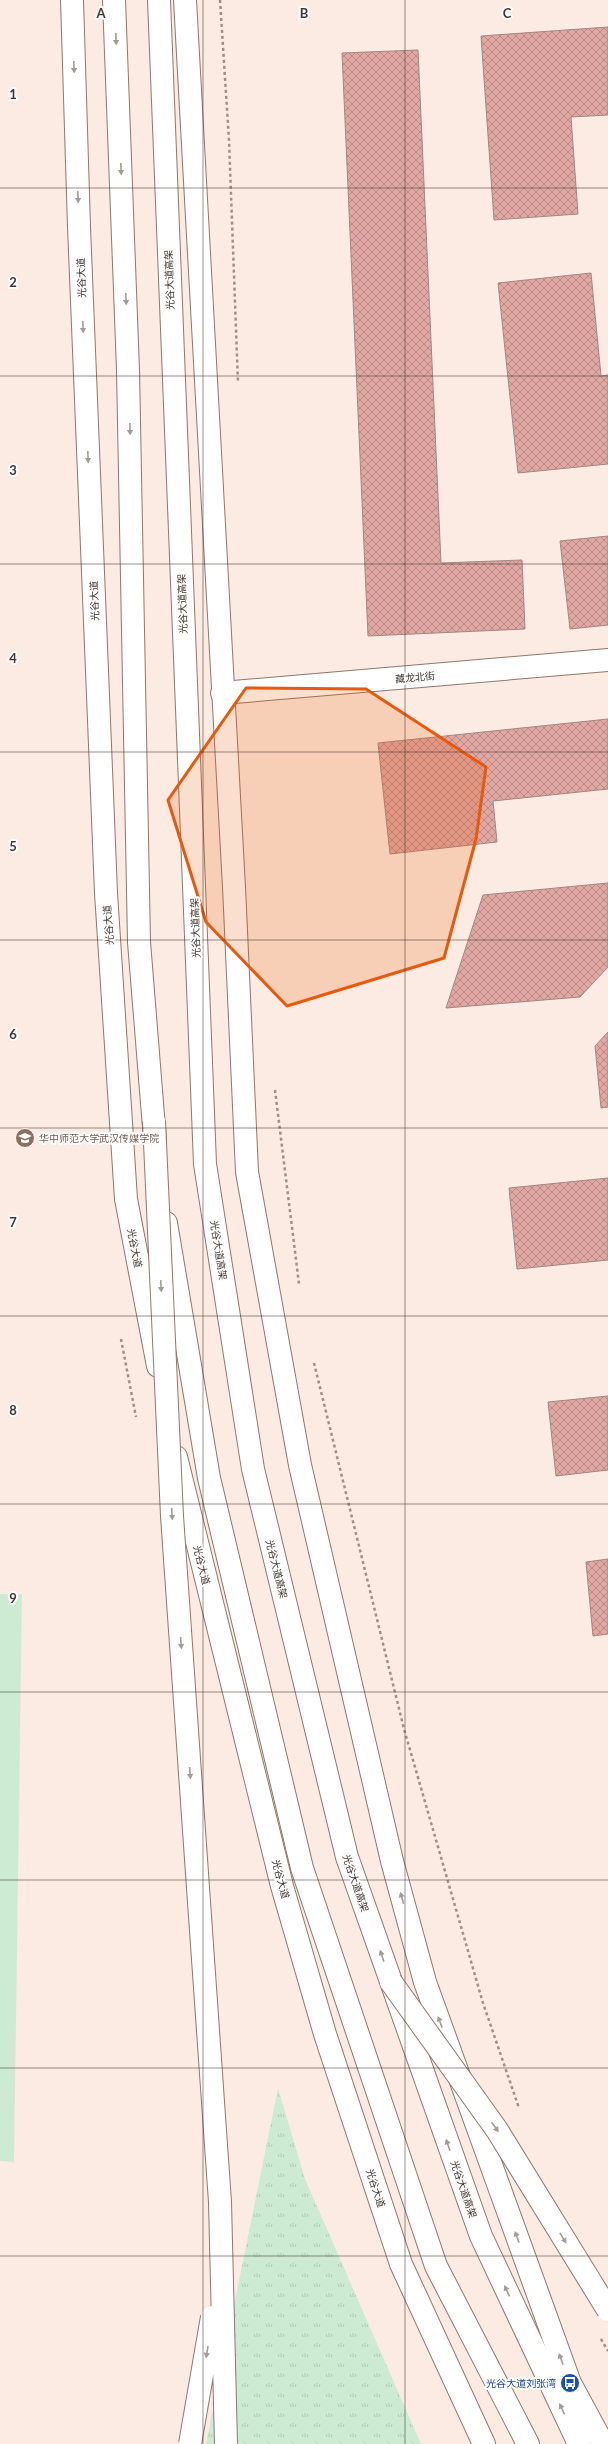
<svg xmlns="http://www.w3.org/2000/svg" width="608" height="2444" font-family="Lato,'Noto Sans SC',sans-serif">
	<style>
		.grass { fill: #ccebd2 }
		.park { fill: url(#park-tufts) }
		.building { fill: url(#building-cross-hatch); stroke: #a48683 }
		.lines { fill: none; stroke-linecap: round; stroke-linejoin: round }
		.minor-casing { stroke: #90776a; stroke-width: 24 }
		.primary-casing { stroke: #90776a; stroke-width: 24 }
		.trunk-casing { stroke: #90776a; stroke-width: 24 }
		.path { stroke: #9d8f87; stroke-width: 2.5; stroke-dasharray: 3 3; stroke-linecap: butt }
		.minor { stroke: #fff; stroke-width: 22 }
		.primary { stroke: #fff; stroke-width: 22 }
		.trunk { stroke: #fff; stroke-width: 22 }
		.trunk-bridge-casing { stroke: #90776a; stroke-width: 24; stroke-linecap: butt }
		.trunk-bridge { stroke: #fff; stroke-width: 22 }
		.oneway { fill: #a19c98 }
		.marked { fill: #e8590c; fill-opacity: 0.2; stroke: #e8590c; stroke-width: 3; stroke-linejoin: round }
		.grid { fill: none; stroke: #433832; stroke-width: 1; stroke-opacity: 0.55 }
		.labels { text-anchor: middle; stroke-width: 4; stroke-linejoin: round; paint-order: stroke }
		.street-label { font-size: 10px; fill: #433832; stroke: #fcfcfc }
		.education-label { font-size: 10px; fill: #785e54; stroke: #fcfcfc; text-anchor: start }
		.transit-label { font-size: 10px; fill: #164399; stroke: #fcfcfc; text-anchor: end }
		.grid-label { font-size: 13px; text-anchor: middle; font-weight: bold; fill: #433832; stroke: #fcfcfc; stroke-width: 4; stroke-linejoin: round; paint-order: stroke }
	</style>
	<defs>
		<pattern id="park-tufts" width="24" height="20" patternUnits="userSpaceOnUse"><rect width="24" height="20" fill="#ccebd2"/><path d="M3 7l-1-3M5 7V3M7 7l1-3M15 17l-1-3M17 17v-4M19 17l1-3" fill="none" stroke="#b0cab5"/></pattern>
		<pattern id="building-cross-hatch" width="8" height="8" patternUnits="userSpaceOnUse"><rect width="8" height="8" fill="#e1a7a3"/><path d="M0 0l8 8M0 8l8-8" fill="none" stroke="#b88985"/></pattern>
	</defs>
	<rect width="100%" height="100%" fill="#fcebe2"/>
	<path class="grass" d="M0 1594H22L14 2162 0 2161Z"/>
	<path class="park" d="M278 2088 305 2179 421 2444H206Z"/>
	<path class="building" d="M608 27V115L571 117 578 214 494 220 481 36Z
		M418 50 441 563 522 560 525 629 368 636 342 53Z
		M591 273 601 376 608 375V464L518 473 498 283Z
		M608 536V625L570 629 560 541Z
		M608 719V789L493 801 497 842 390 854 378 743Z
		M608 883V967L580 997 446 1008 483 895Z
		M608 1032V1107L601 1108 595 1046Z
		M608 1178V1260L517 1269 509 1188Z
		M608 1396V1470L556 1476 548 1402Z
		M608 1559V1634L593 1636 586 1562Z"/>
	<g class="lines">
		<g class="minor-casing">
			<path id="minor" d="M222 693 608 660"/>
		</g>
		<g class="primary-casing">
			<path id="primary" d="M72 0 79 227 106 893 126 1199 158 1366
				M185 0 234 887 247 1172 300 1465 392 1861 425 1982 570 2383 603 2444
				M176 1457 282 1886 325 2034 401 2264 484 2444"/>
		</g>
		<g class="trunk-casing">
			<path id="trunk" d="M114 0 128 370 139 942 155 1140
				M159 0 205 1164 253 1469 347 1857 481 2236 579 2444
				M166 1223 209 1478 302 1868 436 2266 528 2444"/>
		</g>
		<path class="path" d="M220 0 229 140 238 383
			M275 1090 299 1284
			M121 1339 136 1417
			M314 1363 404 1729 483 2003 519 2108
			M601 2339 608 2351"/>
		<use href="#minor" class="minor"/>
		<use href="#primary" class="primary"/>
		<use href="#trunk" class="trunk"/>
		<g class="trunk-bridge-casing">
			<path id="trunk-bridge" d="M154 1121 172 1516 220 2202 226 2444
				M391 1982 497 2130 608 2310
				M190 2444 212 2317"/>
		</g>
		<use href="#trunk-bridge" class="trunk-bridge"/>
	</g>
	<defs><path id="oneway-solid" d="M-6-.8H1V-3.2L6.5 0L1 3.2V.8H-6Z"/></defs>
	<g class="oneway">
		<use href="#oneway-solid" transform="translate(116 39) rotate(88)"/>
		<use href="#oneway-solid" transform="translate(74 67) rotate(88)"/>
		<use href="#oneway-solid" transform="translate(121 169) rotate(88)"/>
		<use href="#oneway-solid" transform="translate(78 197) rotate(88)"/>
		<use href="#oneway-solid" transform="translate(126 299) rotate(88)"/>
		<use href="#oneway-solid" transform="translate(83 327) rotate(88)"/>
		<use href="#oneway-solid" transform="translate(130 429) rotate(89)"/>
		<use href="#oneway-solid" transform="translate(88 457) rotate(88)"/>
		<use href="#oneway-solid" transform="translate(161 1286) rotate(87)"/>
		<use href="#oneway-solid" transform="translate(172 1514) rotate(87)"/>
		<use href="#oneway-solid" transform="translate(181 1643) rotate(86)"/>
		<use href="#oneway-solid" transform="translate(190 1773) rotate(86)"/>
		<use href="#oneway-solid" transform="translate(402 1898) rotate(-106)"/>
		<use href="#oneway-solid" transform="translate(382 1956) rotate(-109)"/>
		<use href="#oneway-solid" transform="translate(440 2022) rotate(-110)"/>
		<use href="#oneway-solid" transform="translate(495 2127) rotate(55)"/>
		<use href="#oneway-solid" transform="translate(448 2145) rotate(-109)"/>
		<use href="#oneway-solid" transform="translate(517 2237) rotate(-110)"/>
		<use href="#oneway-solid" transform="translate(563 2238) rotate(58)"/>
		<use href="#oneway-solid" transform="translate(507 2291) rotate(-115)"/>
		<use href="#oneway-solid" transform="translate(207 2352) rotate(100)"/>
		<use href="#oneway-solid" transform="translate(561 2359) rotate(-110)"/>
		<use href="#oneway-solid" transform="translate(562 2409) rotate(-115)"/>
	</g>
	<path class="marked" d="M246 688 366 689 486 767 476 839 444 958 287 1006 206 922 168 800Z"/>
	<path class="grid" d="M203 0V2444M405 0V2444M0 188H608M0 376H608M0 564H608M0 752H608M0 940H608M0 1128H608M0 1316H608M0 1504H608M0 1692H608M0 1880H608M0 2068H608M0 2256H608"/>
	<defs>
		<g id="university-disc" transform="scale(1)"><circle r="9.5" fill="#8d6e63" stroke="#fcfcfc"/><path d="M0-5L7-2L0 1L-7-2ZM-4 1L0 2.5L4 1V4Q0 6-4 4Z" fill="#fff"/></g>
		<g id="bus-disc" transform="scale(1)"><circle r="9.5" fill="#1a4fb4" stroke="#fcfcfc"/><path d="M-5-6H5V4H4V6H2V4H-2V6H-4V4H-5ZM-3.5-4V0h7V-4ZM-3.5 1.2v1.5H-2V1.2ZM2 1.2v1.5H3.5V1.2Z" fill="#fff"/></g>
	</defs>
	<g fill-rule="evenodd">
		<use href="#university-disc" x="25" y="1138"/>
		<use href="#bus-disc" x="570" y="2383"/>
	</g>
	<g class="labels">
		<g class="street-label">
			<text transform="translate(81 278) rotate(-92)" y="4">光谷大道</text>
			<text transform="translate(169 280) rotate(-92)" y="4">光谷大道高架</text>
			<text transform="translate(94 601) rotate(-92)" y="4">光谷大道</text>
			<text transform="translate(182 604) rotate(-92)" y="4">光谷大道高架</text>
			<text transform="translate(415 677) rotate(-5)" y="4">藏龙北街</text>
			<text transform="translate(108 925) rotate(-94)" y="4">光谷大道</text>
			<text transform="translate(195 928) rotate(-92)" y="4">光谷大道高架</text>
			<text transform="translate(135 1248) rotate(79)" y="4">光谷大道</text>
			<text transform="translate(219 1250) rotate(81)" y="4">光谷大道高架</text>
			<text transform="translate(202 1565) rotate(76)" y="4">光谷大道</text>
			<text transform="translate(277 1569) rotate(76)" y="4">光谷大道高架</text>
			<text transform="translate(281 1879) rotate(75)" y="4">光谷大道</text>
			<text transform="translate(356 1883) rotate(71)" y="4">光谷大道高架</text>
			<text transform="translate(376 2188) rotate(72)" y="4">光谷大道</text>
			<text transform="translate(464 2189) rotate(71)" y="4">光谷大道高架</text>
		</g>
		<g class="education-label">
			<text x="39" y="1142">华中师范大学武汉传媒学院</text>
		</g>
		<g class="transit-label">
			<text x="556" y="2387">光谷大道刘张湾</text>
		</g>
	</g>
	<g class="grid-label">
		<text x="101" y="18">A</text>
		<text x="304" y="18">B</text>
		<text x="507" y="18">C</text>
		<text x="13" y="99">1</text>
		<text x="13" y="287">2</text>
		<text x="13" y="475">3</text>
		<text x="13" y="663">4</text>
		<text x="13" y="851">5</text>
		<text x="13" y="1039">6</text>
		<text x="13" y="1227">7</text>
		<text x="13" y="1415">8</text>
		<text x="13" y="1603">9</text>
	</g>
</svg>
